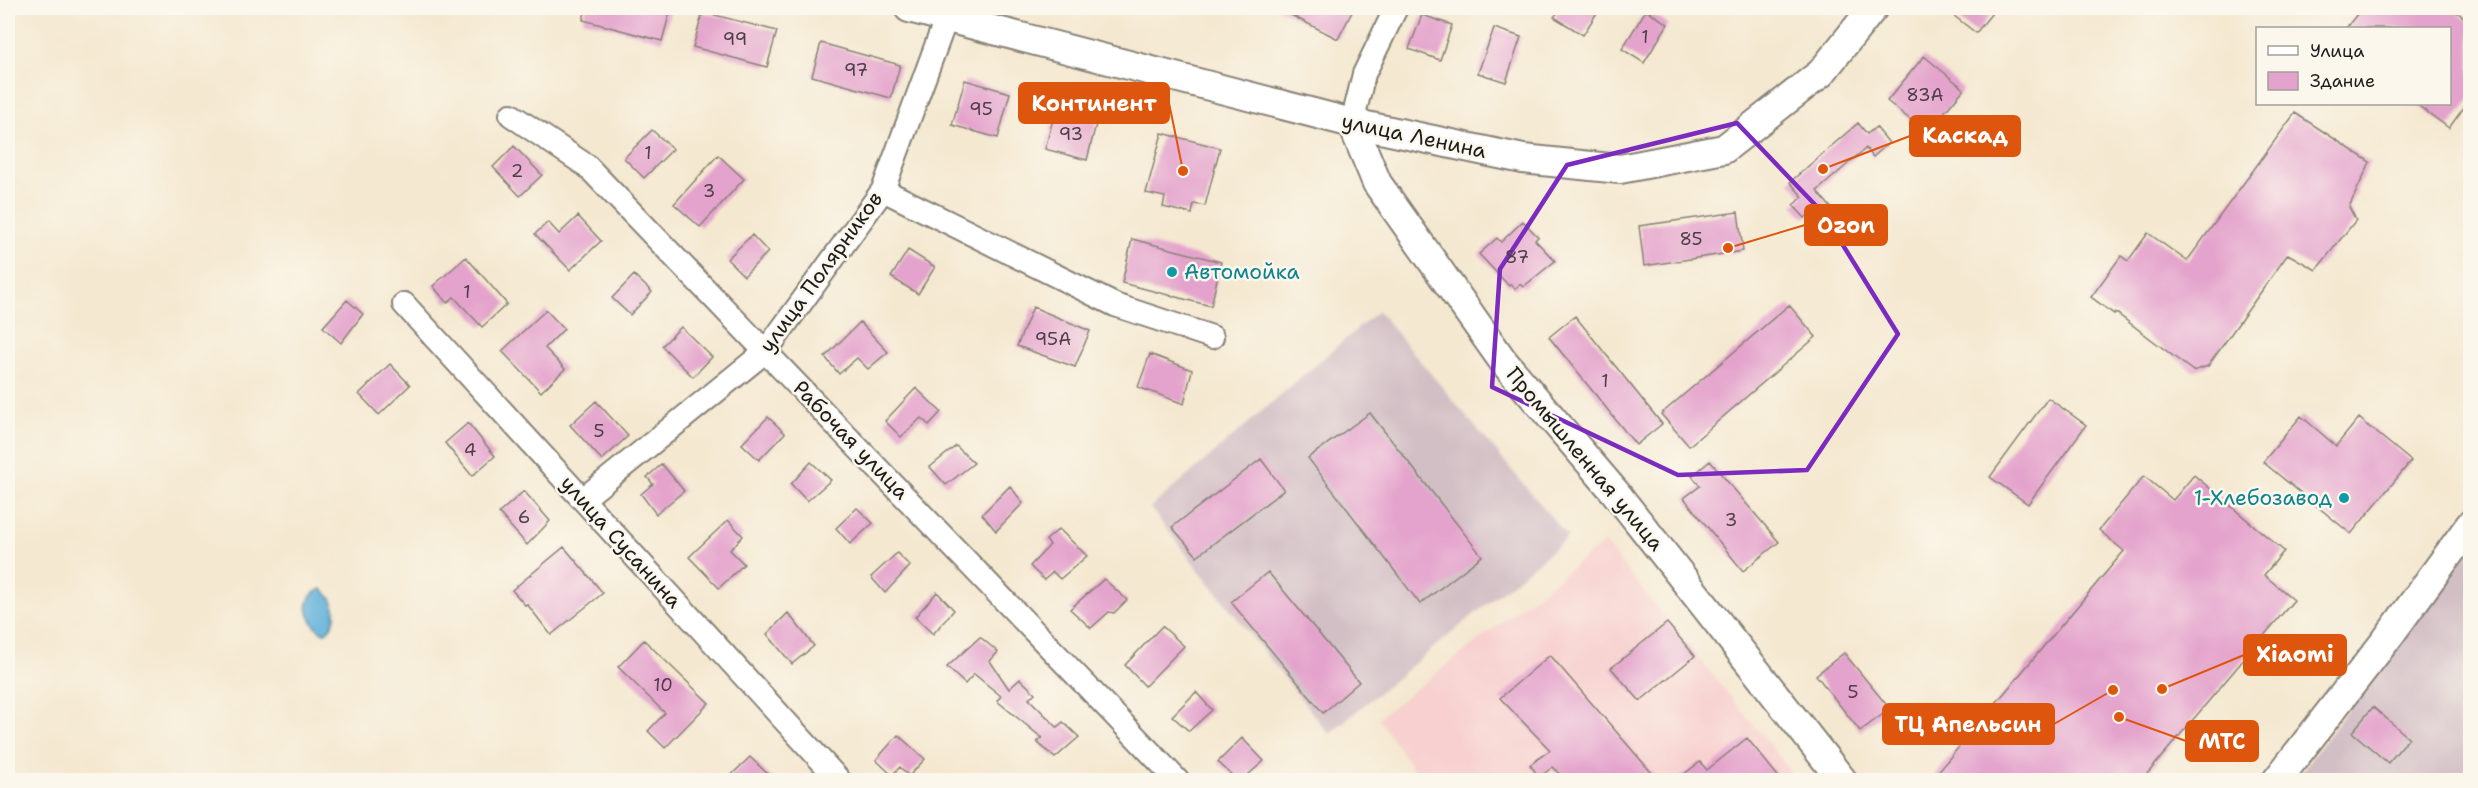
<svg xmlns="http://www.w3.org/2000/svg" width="2478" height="788" font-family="'Shantell Sans',sans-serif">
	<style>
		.built { fill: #f7d0cf }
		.industrial { fill: #d2bec5 }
		.water { fill: #5fb0da; stroke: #3e667b; stroke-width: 1.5 }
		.building { fill: #e4a3cc }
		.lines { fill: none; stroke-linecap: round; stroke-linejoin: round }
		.minor-casing { stroke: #888276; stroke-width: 26 }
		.tertiary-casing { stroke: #888276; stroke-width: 32 }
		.minor { stroke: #fff; stroke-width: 22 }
		.tertiary { stroke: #fff; stroke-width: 28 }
		.marked { fill: none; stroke: #7b2cbf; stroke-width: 4.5; stroke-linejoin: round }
		.culture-dot { fill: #0f9aa8; stroke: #fbf7ec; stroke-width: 2 }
		.labels { text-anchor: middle; stroke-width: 5; stroke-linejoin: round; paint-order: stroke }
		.number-label { font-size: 18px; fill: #4e3e48 }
		.street-label { font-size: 21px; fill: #1c1c1c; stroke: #fbf7ec }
		.culture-label { font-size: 21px; fill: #0d838f; stroke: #fbf7ec; text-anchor: start }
		.leader { fill: none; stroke: #de560d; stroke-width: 2 }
		.callout-dot { fill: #de560d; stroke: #fbf7ec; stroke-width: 2 }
		.callout { fill: #de560d; stroke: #de560d; stroke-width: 2 }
		.callout-label { font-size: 22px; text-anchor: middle; font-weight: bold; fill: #fff }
	</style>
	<rect width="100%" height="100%" fill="#fbf7ec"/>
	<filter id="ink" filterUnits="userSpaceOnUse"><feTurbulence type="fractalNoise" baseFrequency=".0167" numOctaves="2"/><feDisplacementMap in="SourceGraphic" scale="12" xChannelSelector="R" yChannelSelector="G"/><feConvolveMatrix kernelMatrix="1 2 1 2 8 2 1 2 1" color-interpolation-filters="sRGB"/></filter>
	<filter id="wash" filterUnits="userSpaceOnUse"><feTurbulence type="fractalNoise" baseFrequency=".008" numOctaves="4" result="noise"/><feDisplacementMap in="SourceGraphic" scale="24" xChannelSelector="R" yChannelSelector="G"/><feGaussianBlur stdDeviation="1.35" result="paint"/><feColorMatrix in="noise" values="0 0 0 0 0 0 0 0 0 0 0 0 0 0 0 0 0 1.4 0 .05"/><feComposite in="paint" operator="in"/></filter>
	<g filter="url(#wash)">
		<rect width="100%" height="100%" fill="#f4e8d0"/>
		<path class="built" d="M1604 543 1766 740 1797 780H1421L1378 718Z"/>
		<path class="industrial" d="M1378 311 1568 537 1329 734 1150 508Z
			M2470 550V707L2464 714 2470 721V780H2295L2433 595Z"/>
		<path class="water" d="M322 589C337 600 341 622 324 633 307 624 298 596 322 589Z"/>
		<g id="blocks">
			<path class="building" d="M586 8H671L662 41 583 20Z
				M1277 8H1354L1338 39Z
				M1561 8H1600L1583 35 1554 17Z
				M1944 8H1996L1976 33Z
				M2362 8H2451L2470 22V99L2449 128 2416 104H2450V28H2346Z
				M1646 10 1668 24 1644 63 1622 49Z
				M703 12 777 31 767 67 693 47Z
				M1422 15 1452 25 1440 60 1409 49Z
				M1494 28 1521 37 1506 82 1478 73Z
				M821 43 900 65 891 98 812 76Z
				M1924 56 1964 89 1927 133 1887 101Z
				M965 80 1010 93 998 138 952 125Z
				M1056 108 1097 120 1087 160 1045 149Z
				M2295 113 2370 162 2349 207 2356 220 2316 270 2288 254 2208 366 2193 371 2115 312 2114 314 2091 297 2121 256 2128 261 2148 233 2187 261Z
				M1858 123 1867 134 1876 127 1889 143 1873 157 1866 148 1817 191 1838 216 1827 225 1814 210 1805 218 1793 205 1803 197 1790 182Z
				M652 130 673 149 644 178 624 158Z
				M1162 133 1220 148 1205 206 1194 204 1192 214 1163 207 1165 197 1146 193Z
				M514 146 542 175 520 196 493 167Z
				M718 155 744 179 700 227 674 204Z
				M1738 212 1743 251 1644 266 1639 226Z
				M578 216 601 241 570 270 535 234 548 222 559 234Z
				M1523 221 1538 237 1535 240 1555 261 1523 287 1520 284 1515 289 1511 284 1509 286 1479 254 1497 238 1501 242Z
				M752 235 768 252 744 276 727 259Z
				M1132 239 1221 262 1211 306 1122 283Z
				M908 250 935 267 918 294 891 277Z
				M466 257 507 304 482 327 454 297 447 303 433 286Z
				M634 275 652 292 630 315 612 298Z
				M347 300 363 314 341 343 323 327Z
				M1789 305 1816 337 1689 446 1661 414Z
				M1033 307 1090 331 1075 367 1017 346Z
				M546 310 564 329 545 348 565 369 541 392 502 351Z
				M1575 316 1662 424 1636 445 1549 337Z
				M860 322 888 352 868 369 857 358 839 374 825 357Z
				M681 327 712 357 693 377 662 346Z
				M1150 354 1192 370 1184 404 1138 387Z
				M390 364 410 385 379 415 359 394Z
				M916 388 941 412 929 425 921 418 901 437 885 421Z
				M2048 398 2086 425 2028 504 1990 477Z
				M596 401 628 436 602 460 570 425Z
				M1370 413 1482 556 1420 604 1308 458Z
				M2301 416 2336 446 2359 418 2411 461 2351 534 2263 462Z
				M768 417 785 433 759 460 742 444Z
				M468 423 495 456 472 476 445 443Z
				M956 446 974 463 946 485 930 467Z
				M1261 459 1284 490 1197 556 1172 527Z
				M1710 461 1779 542 1743 571 1684 498 1700 486 1692 476Z
				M811 462 831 480 807 501 791 484Z
				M662 464 684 491 656 514 641 494 653 484 647 477Z
				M2194 475 2284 551 2264 575 2294 600 2142 780H1931L2124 551 2099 530 2144 476 2173 500Z
				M1010 486 1023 503 996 531 982 514Z
				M524 491 550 521 527 545 499 513Z
				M857 508 873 523 850 544 836 528Z
				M728 520 743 536 730 550 744 564 719 588 689 557Z
				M1059 529 1087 556 1060 579 1053 572 1044 580 1030 566 1050 545 1046 540Z
				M564 547 603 593 551 635 527 604 525 605 512 590Z
				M897 553 910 566 885 593 871 577Z
				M1268 572 1359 682 1323 713 1231 602Z
				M1104 579 1127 600 1114 613 1109 612 1091 628 1070 609Z
				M937 592 954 610 933 634 915 617Z
				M788 613 814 646 792 664 767 634Z
				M1667 623 1695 656 1640 701 1611 668Z
				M1162 626 1184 646 1145 686 1125 665Z
				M980 637 998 652 990 661 1009 689 1020 679 1035 693 1029 699 1057 727 1063 722 1079 737 1055 758 1037 742 1042 738 997 701 1001 696 974 674 965 684 947 667Z
				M644 640 709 703 665 748 648 731 665 713 618 667Z
				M1844 653 1890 709 1860 731 1816 675Z
				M1550 655 1658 780H1564L1553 767 1539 777 1530 765 1550 750 1500 698Z
				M1196 692 1212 710 1189 731 1172 716Z
				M2373 707 2409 738 2388 763 2352 732Z
				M898 735 925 759 909 776 900 767 892 775 876 760Z
				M1242 738 1264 761 1242 780H1237L1218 762Z
				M1747 738 1781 780H1676L1700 762 1707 770Z
				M750 757 774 780H726Z"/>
		</g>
	</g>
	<g filter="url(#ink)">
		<use href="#blocks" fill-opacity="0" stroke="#888276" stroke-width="1.5"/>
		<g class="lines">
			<g class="minor-casing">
				<path id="minor" d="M511 115 587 166 1177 780
					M1352 123 1364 74 1396 8
					M883 190 1115 305 1212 337
					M404 304 839 780
					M583 499 766 351 883 190 950 8"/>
			</g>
			<g class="tertiary-casing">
				<path id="tertiary" d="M909 8 1352 123 1523 159 1620 169 1724 149 1821 73 1873 8
					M1352 123 1377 183 1503 361 1615 492 1842 780
					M2277 780 2386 640 2470 525"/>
			</g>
			<use href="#minor" class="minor"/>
			<use href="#tertiary" class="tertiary"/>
		</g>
	</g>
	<path class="marked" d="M1737 123 1823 213 1898 334 1807 470 1678 475 1492 387 1500 269 1567 165Z"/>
	<g class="culture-dot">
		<circle cx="1172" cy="272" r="6"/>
		<circle cx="2344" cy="498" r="6"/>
	</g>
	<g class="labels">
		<g class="number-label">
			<text x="1645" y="43">1</text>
			<text x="735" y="45">99</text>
			<text x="856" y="76">97</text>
			<text x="1925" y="101">83А</text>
			<text x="981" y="115">95</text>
			<text x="1071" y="140">93</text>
			<text x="648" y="159">1</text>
			<text x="517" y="177">2</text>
			<text x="709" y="197">3</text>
			<text x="1691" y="245">85</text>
			<text x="1517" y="263">87</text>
			<text x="467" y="298">1</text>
			<text x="1053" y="345">95А</text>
			<text x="1605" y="387">1</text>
			<text x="599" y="437">5</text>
			<text x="470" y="456">4</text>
			<text x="524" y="523">6</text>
			<text x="1731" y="526">3</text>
			<text x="663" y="691">10</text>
			<text x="1853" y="698">5</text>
		</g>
		<g class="street-label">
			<text transform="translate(1414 136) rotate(12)" y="7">улица Ленина</text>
			<text transform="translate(821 272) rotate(-54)" y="7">улица Полярников</text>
			<text transform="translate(851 440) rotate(46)" y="7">Рабочая улица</text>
			<text transform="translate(1585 459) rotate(50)" y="7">Промышленная улица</text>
			<text transform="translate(621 542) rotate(48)" y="7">улица Сусанина</text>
		</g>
		<g class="culture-label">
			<text x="1184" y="279">Автомойка</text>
			<text x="2332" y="505" text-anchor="end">1-Хлебозавод</text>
		</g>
	</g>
	<path class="leader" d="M1183 171L1169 103M1823 169L1910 136M1728 248L1805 225M2162 689L2244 655M2113 690L2054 724M2119 717L2186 741"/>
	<g class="callout-dot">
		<circle cx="1183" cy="171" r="6"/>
		<circle cx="1823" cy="169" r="6"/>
		<circle cx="1728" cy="248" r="6"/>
		<circle cx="2162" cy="689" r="6"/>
		<circle cx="2113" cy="690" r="6"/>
		<circle cx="2119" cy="717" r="6"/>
	</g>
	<g class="callout">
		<rect x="1019" y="83" width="150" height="40" rx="6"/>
		<rect x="1910" y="116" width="110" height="40" rx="6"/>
		<rect x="1805" y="205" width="82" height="40" rx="6"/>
		<rect x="2244" y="635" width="102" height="40" rx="6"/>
		<rect x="1883" y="704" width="171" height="40" rx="6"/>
		<rect x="2186" y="721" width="72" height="40" rx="6"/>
	</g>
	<g class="callout-label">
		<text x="1094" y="111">Континент</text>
		<text x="1965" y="143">Каскад</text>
		<text x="1846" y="233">Ozon</text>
		<text x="2295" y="662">Xiaomi</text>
		<text x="1968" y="732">ТЦ Апельсин</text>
		<text x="2222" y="749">МТС</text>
	</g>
	<rect width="2478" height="788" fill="none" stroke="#fbf7ec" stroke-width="30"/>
	<rect x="2256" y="27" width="195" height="78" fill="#fbf7ec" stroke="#a29f99" stroke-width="1.5"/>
	<rect x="2268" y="46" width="30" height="9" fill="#ffffff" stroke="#a29f99" stroke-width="1.5"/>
	<text x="2310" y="57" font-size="18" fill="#1c1c1c">Улица</text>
	<rect x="2268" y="72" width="30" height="18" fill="#e4a3cc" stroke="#a29f99" stroke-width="1.5"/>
	<text x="2310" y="87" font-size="18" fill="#1c1c1c">Здание</text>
</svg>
